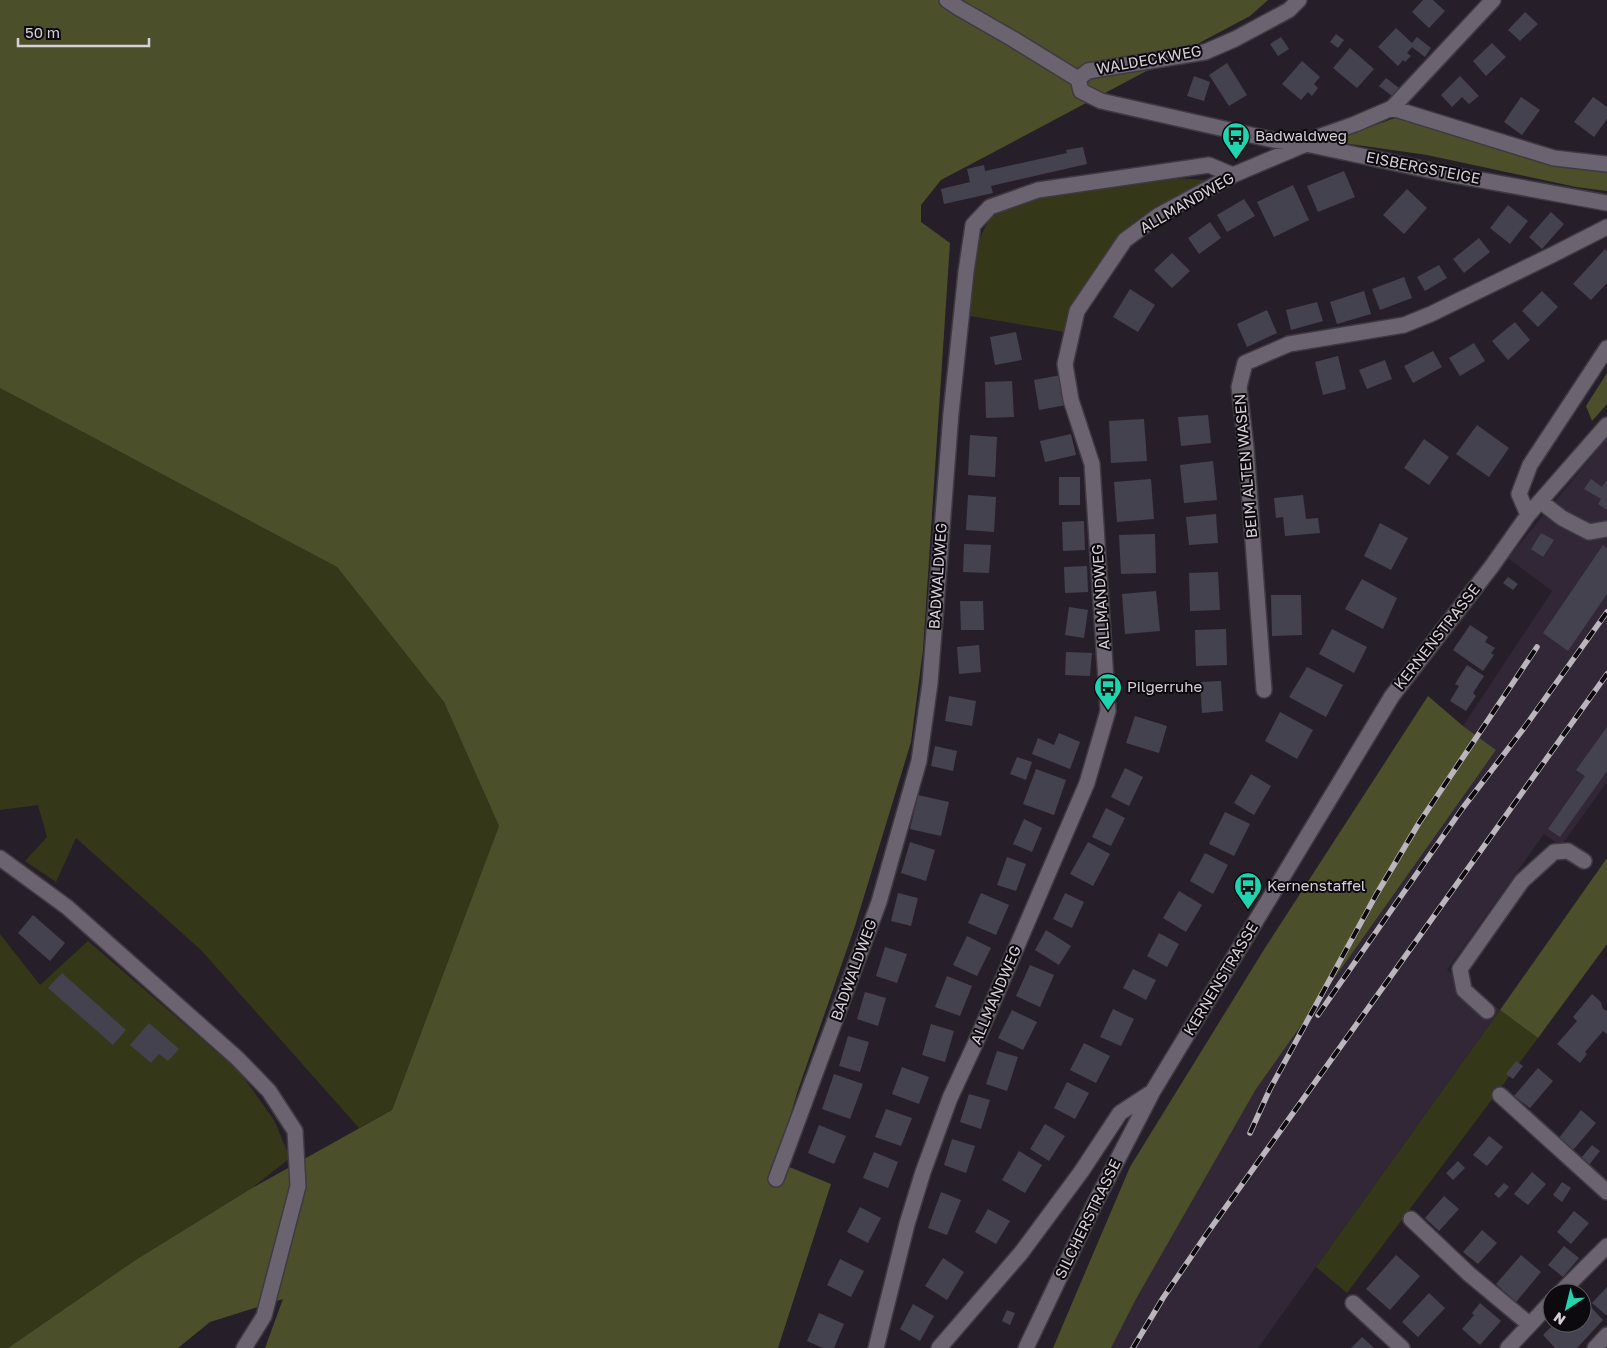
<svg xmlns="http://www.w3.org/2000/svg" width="1607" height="1348" font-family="'Golos Text',sans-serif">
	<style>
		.built { fill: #312736 }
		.green { fill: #343718 }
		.forest { fill: #4c502a }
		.building { fill: #45424f }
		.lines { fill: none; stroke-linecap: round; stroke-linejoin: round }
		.minor-casing { stroke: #3f3942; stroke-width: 18 }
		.minor { stroke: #6b636f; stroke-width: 15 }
		.rail-casing { stroke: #bbb5bd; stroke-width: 5.5 }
		.rail { stroke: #0d0a0f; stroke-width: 4; stroke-dasharray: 11; stroke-linecap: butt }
		.labels { text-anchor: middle; stroke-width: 4; stroke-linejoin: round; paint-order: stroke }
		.street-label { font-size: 15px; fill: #d6d1d8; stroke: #0d0a0f }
		.poi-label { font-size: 15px; fill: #d6d1d8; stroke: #0d0a0f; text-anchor: start }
	</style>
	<rect width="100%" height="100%" fill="#261f29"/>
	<path class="built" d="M1607 438V782L1561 846 1544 834 1447 970 1500 1010 1258 1348H1111L1136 1299 1256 1089 1496 750 1463 726 1552 591 1508 558Z"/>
	<path class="green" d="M1175 178 1207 180 1135 221 1098 266 1070 314 1065 332 970 316 973 272 978 242 989 219 1012 202 1101 186Z
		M0 388 337 567 444 702 499 826 392 1110 359 1128 201 950 76 838 56 882 25 861 47 837 38 805 0 810Z
		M0 934 40 985 88 941 239 1071 274 1120 290 1158 252 1188 134 1261 8 1348H0Z
		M1500 1010 1538 1038 1347 1293 1316 1267Z"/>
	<path class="forest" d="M0 0H1268L1250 16 941 180 921 205V222L950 243 923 650 911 742 855 926 797 1093 777 1162 831 1184 778 1348H265L283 1299 210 1322 178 1348H8L134 1261 252 1188 392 1110 499 826 444 702 337 567 0 388Z
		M1395 118 1607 171V191L1576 187 1427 155 1330 141Z
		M1607 373V404L1592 421 1586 406Z
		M1428 696 1463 726 1496 750 1256 1089 1136 1299 1111 1348H1053L1130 1167 1265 948Z
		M1607 858V944L1538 1038 1500 1010Z"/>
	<path class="building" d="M1423 0H1433L1445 11 1429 28 1412 12Z
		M1525 12 1538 24 1520 41 1508 30Z
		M1396 28 1412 43 1417 37 1431 48 1425 57 1412 47 1407 53 1411 56 1405 62 1403 60 1398 66 1378 47Z
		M1336 34 1344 40 1338 48 1330 42Z
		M1281 37 1289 49 1278 56 1270 44Z
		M1492 43 1506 57 1486 76 1473 61Z
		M1350 48 1374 69 1357 88 1333 68Z
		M1302 61 1320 77 1314 84 1318 88 1312 96 1308 92 1301 100 1282 84Z
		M1227 63 1247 95 1229 106 1209 75Z
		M1194 76 1210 82 1204 101 1187 96Z
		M1460 76 1479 96 1469 104 1462 97 1452 107 1441 95Z
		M1386 78 1399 88 1392 96 1379 86Z
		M1521 97 1540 110 1522 135 1504 122Z
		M1593 97 1607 107V119L1594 137 1574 122Z
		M1083 147 1087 164 991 186 993 193 944 204 941 189 970 182 967 169 984 165 985 171 1067 153 1066 150Z
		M1344 171 1355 197 1318 212 1307 186Z
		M1293 185 1309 220 1274 237 1257 202Z
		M1407 189 1427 208 1404 234 1383 215Z
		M1244 199 1255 216 1227 232 1217 215Z
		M1508 205 1528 221 1510 244 1490 228Z
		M1551 212 1564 224 1542 249 1529 237Z
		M1210 222 1221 238 1199 254 1188 238Z
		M1479 238 1490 252 1464 273 1453 259Z
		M1605 249 1607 251V283L1591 300 1573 284Z
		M1172 253 1190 271 1172 288 1154 270Z
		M1439 265 1447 278 1425 291 1417 277Z
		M1404 277 1412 298 1380 310 1372 289Z
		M1130 289 1155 305 1138 332 1113 317Z
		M1364 291 1371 314 1337 324 1330 302Z
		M1542 291 1558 307 1538 327 1522 311Z
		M1317 302 1323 321 1291 330 1286 310Z
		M1267 310 1277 333 1247 347 1237 324Z
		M1515 322 1530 340 1508 360 1492 341Z
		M1016 332 1022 360 995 365 990 337Z
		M1474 343 1485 361 1460 376 1449 358Z
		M1433 351 1442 367 1413 383 1404 366Z
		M1338 356 1346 389 1323 395 1315 362Z
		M1385 360 1392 379 1367 389 1359 370Z
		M1061 375 1066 405 1039 410 1034 380Z
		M1012 381 1014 417 986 418 985 382Z
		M1208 415 1211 443 1181 446 1178 417Z
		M1144 419 1147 461 1111 463 1109 421Z
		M1477 425 1509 448 1489 477 1456 454Z
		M1071 434 1076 455 1045 462 1040 441Z
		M970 435 997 437 995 477 968 475Z
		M1424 439 1449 457 1429 485 1404 468Z
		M1213 461 1217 500 1184 503 1180 465Z
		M1059 477H1080V505H1059Z
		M1151 479 1154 519 1117 522 1114 482Z
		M1591 479 1602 487 1607 480V510L1598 504 1601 499 1584 489Z
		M968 495 996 497 994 532 966 530Z
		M1303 495 1306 519 1318 518 1320 533 1285 536 1283 517 1276 518 1274 498Z
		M1216 514 1218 543 1189 545 1186 517Z
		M1084 521 1085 550 1063 551 1062 522Z
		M1380 523 1408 538 1391 570 1364 556Z
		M1541 533 1554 540 1543 557 1531 549Z
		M1155 534 1156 573 1121 574 1119 535Z
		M964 544 991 545 989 573 963 572Z
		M1603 545 1607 548V594L1568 651 1543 633Z
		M1087 566 1088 592 1065 593 1064 567Z
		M1218 572 1220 610 1190 611 1189 573Z
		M1508 577 1518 584 1513 590 1503 583Z
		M1362 579 1397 598 1383 629 1345 609Z
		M1156 591 1160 631 1125 634 1122 594Z
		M1271 595H1301L1302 635 1272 636Z
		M960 601H983L984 630H961Z
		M1069 607 1088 610 1084 638 1065 635Z
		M1470 625 1488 637 1485 642 1495 648 1491 653 1494 655 1483 671 1453 650Z
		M1226 629 1227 665 1196 666 1195 630Z
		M1332 629 1367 647 1354 673 1319 654Z
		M979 645 981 672 959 674 957 647Z
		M1066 652 1092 653 1090 676 1065 675Z
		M1467 665 1484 676 1473 693 1476 696 1466 711 1450 701 1459 686 1455 684Z
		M1307 667 1343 685 1326 717 1289 697Z
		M1221 681 1223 711 1202 713 1200 682Z
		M949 696 976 701 972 726 945 721Z
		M1280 712 1313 730 1297 759 1265 741Z
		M1135 716 1167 726 1159 753 1126 743Z
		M1607 727V771L1560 837 1548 829 1585 776 1576 770Z
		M1059 733 1080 742 1070 769 1032 754 1038 738 1054 745Z
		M935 746 957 751 953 771 931 766Z
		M1017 757 1032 762 1026 780 1010 774Z
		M1125 768 1143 777 1129 806 1111 797Z
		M1036 769 1066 780 1054 815 1023 804Z
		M1251 774 1271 786 1254 815 1234 803Z
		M918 795 949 802 941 836 910 829Z
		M1106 808 1125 818 1111 846 1092 837Z
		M1225 812 1250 824 1234 856 1209 844Z
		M1024 819 1042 828 1032 852 1013 844Z
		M910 842 935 850 926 881 901 873Z
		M1088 842 1110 854 1093 886 1070 874Z
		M1205 853 1228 865 1213 894 1190 881Z
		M1007 857 1026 864 1016 891 997 885Z
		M1179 891 1202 905 1186 932 1163 918Z
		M898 893 918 898 911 926 891 921Z
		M981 893 1009 905 996 935 968 923Z
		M1065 893 1084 902 1072 928 1053 919Z
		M33 915 65 943 50 961 18 933Z
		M1046 930 1071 946 1059 965 1035 950Z
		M1159 933 1179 944 1167 967 1147 956Z
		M967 936 991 948 977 976 953 965Z
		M885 947 907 954 897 983 876 976Z
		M1030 965 1054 975 1040 1007 1016 996Z
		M1133 969 1156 980 1146 1000 1123 988Z
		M62 973 126 1030 113 1045 48 988Z
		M947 976 972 986 960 1016 935 1007Z
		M865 992 886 998 878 1026 857 1019Z
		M1592 994 1601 1002 1603 1009 1607 1011V1034L1603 1031 1585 1052 1587 1054 1580 1063 1557 1044 1577 1021 1573 1017Z
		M1113 1009 1134 1019 1121 1046 1100 1037Z
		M1012 1010 1037 1022 1023 1050 998 1038Z
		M149 1023 179 1049 168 1061 159 1054 151 1063 130 1045Z
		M931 1024 954 1031 945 1062 922 1055Z
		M848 1036 869 1042 860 1072 839 1066Z
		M1084 1043 1110 1056 1096 1083 1070 1070Z
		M997 1051 1018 1057 1007 1091 986 1084Z
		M1516 1061 1523 1066 1513 1079 1506 1074Z
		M902 1067 929 1077 919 1104 892 1094Z
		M1538 1068 1553 1081 1530 1108 1514 1096Z
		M834 1074 863 1084 850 1119 822 1109Z
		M1067 1082 1089 1093 1075 1119 1054 1108Z
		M969 1094 990 1100 981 1129 960 1122Z
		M886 1109 912 1118 901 1146 875 1137Z
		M1581 1110 1596 1123 1573 1150 1559 1138Z
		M1045 1124 1065 1136 1049 1161 1030 1149Z
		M819 1125 846 1136 834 1164 808 1153Z
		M1489 1136 1503 1147 1487 1166 1473 1155Z
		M952 1139 975 1146 966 1173 944 1165Z
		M1592 1145 1600 1151 1589 1165 1581 1158Z
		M1019 1151 1042 1165 1025 1193 1002 1180Z
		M874 1152 898 1162 888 1188 863 1178Z
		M1458 1161 1465 1168 1453 1180 1446 1173Z
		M1532 1172 1546 1184 1528 1205 1514 1194Z
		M1562 1182 1571 1188 1562 1202 1553 1195Z
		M1504 1183 1509 1187 1499 1198 1494 1194Z
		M941 1192 961 1200 947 1235 928 1228Z
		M1444 1196 1459 1209 1439 1231 1425 1218Z
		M860 1207 881 1218 868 1243 847 1232Z
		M988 1209 1010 1221 996 1244 975 1232Z
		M1574 1211 1589 1223 1571 1244 1557 1232Z
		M1482 1230 1497 1243 1478 1264 1463 1252Z
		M1564 1246 1579 1258 1563 1277 1548 1265Z
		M1396 1255 1420 1276 1390 1310 1366 1289Z
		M1521 1255 1541 1272 1516 1302 1496 1284Z
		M943 1258 964 1272 947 1300 925 1286Z
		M840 1259 864 1271 851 1297 827 1285Z
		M1607 1287V1314L1606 1315 1592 1303Z
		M1429 1293 1445 1308 1418 1337 1402 1322Z
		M1480 1303 1501 1321 1480 1345 1462 1329 1474 1315 1472 1313Z
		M913 1304 934 1316 920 1341 900 1329Z
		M1591 1307 1603 1320 1577 1348H1555L1543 1335 1555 1323H1582V1317Z
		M1007 1310 1015 1313 1010 1325 1002 1321Z
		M819 1313 844 1324 834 1348H823L807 1341Z
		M1362 1337 1374 1348H1351Z"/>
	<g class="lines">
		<g class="minor-casing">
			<path id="minor" d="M947 0 959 8 1013 39 1078 79 1081 91 1101 101 1273 140 1306 144 1437 172 1607 203
				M1078 79 1088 71 1205 52 1235 39 1289 10 1299 0
				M1392 108 1554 158 1607 164
				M1540 501 1562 518 1589 532 1607 529
				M1528 515 1519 494 1530 465 1607 348
				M1264 690 1246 447 1239 387 1245 363 1289 344 1404 325 1431 314 1552 255 1607 227
				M0 858 67 907 237 1058 269 1091 295 1131 298 1186 264 1316 244 1348
				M1487 1011 1464 990 1460 969 1522 881 1554 852 1568 851 1584 861
				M1500 1095 1607 1192
				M776 1179 879 902 919 761 930 683 951 413 966 272 973 225 990 207 1038 190 1209 165 1233 175
				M1411 1219 1469 1274 1529 1324
				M1560 1293 1607 1246
				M1353 1303 1402 1348
				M876 1348 907 1224 923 1172 950 1098 975 1044 1087 783 1108 711 1092 464 1071 400 1065 364 1077 311 1125 240 1159 215 1233 175 1306 144 1318 137 1355 124 1392 108 1493 0
				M939 1348 1021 1253 1081 1172 1120 1113 1152 1092
				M1026 1348 1094 1205 1153 1091 1392 696 1492 566 1528 515 1607 425
				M1508 1348 1552 1301
				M1595 1348 1607 1335"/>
		</g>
		<use href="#minor" class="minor"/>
		<g class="rail-casing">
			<path id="rail" d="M1318 1015 1462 809 1524 728 1607 612
				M1250 1133 1270 1089 1376 895 1419 823 1537 647
				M1133 1348 1163 1298 1208 1232 1607 674"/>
		</g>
		<use href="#rail" class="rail"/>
	</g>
	<defs>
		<g id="bus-pin" transform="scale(1.4375)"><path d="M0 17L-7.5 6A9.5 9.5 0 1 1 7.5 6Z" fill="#1fd5b0" stroke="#0d0a0f"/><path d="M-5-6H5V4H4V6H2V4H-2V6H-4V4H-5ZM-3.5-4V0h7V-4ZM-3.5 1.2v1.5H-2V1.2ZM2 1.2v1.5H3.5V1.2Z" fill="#111"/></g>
	</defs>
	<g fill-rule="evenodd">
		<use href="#bus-pin" x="1236" y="136"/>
		<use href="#bus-pin" x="1108" y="687"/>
		<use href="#bus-pin" x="1248" y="886"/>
	</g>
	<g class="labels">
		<g class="street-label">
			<text transform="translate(1149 60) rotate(-10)" y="5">WALDECKWEG</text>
			<text transform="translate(1423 168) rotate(11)" y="5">EISBERGSTEIGE</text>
			<text transform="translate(1187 203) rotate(-30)" y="5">ALLMANDWEG</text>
			<text transform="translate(1246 466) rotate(-95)" y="5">BEIM ALTEN WASEN</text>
			<text transform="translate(938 576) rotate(-86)" y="5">BADWALDWEG</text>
			<text transform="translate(1101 597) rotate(-94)" y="5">ALLMANDWEG</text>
			<text transform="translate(1437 637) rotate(-52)" y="5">KERNENSTRASSE</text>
			<text transform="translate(854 970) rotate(-70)" y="5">BADWALDWEG</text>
			<text transform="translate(1221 979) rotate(-59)" y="5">KERNENSTRASSE</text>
			<text transform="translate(996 995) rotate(-67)" y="5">ALLMANDWEG</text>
			<text transform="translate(1088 1219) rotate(-64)" y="5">SILCHERSTRASSE</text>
		</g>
		<g class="poi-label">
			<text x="1255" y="141">Badwaldweg</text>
			<text x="1127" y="692">Pilgerruhe</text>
			<text x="1267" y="891">Kernenstaffel</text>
		</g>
	</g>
	<g transform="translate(1567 1308) rotate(215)"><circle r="24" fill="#0d0a0f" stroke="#5d5a5f"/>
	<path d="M0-4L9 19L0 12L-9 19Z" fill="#1fd5b0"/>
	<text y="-8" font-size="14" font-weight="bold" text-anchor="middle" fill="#d6d1d8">N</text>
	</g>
	<path d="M18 38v8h131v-8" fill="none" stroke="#d6d1d8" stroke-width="2.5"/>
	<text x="25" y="38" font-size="15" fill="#d6d1d8" stroke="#0d0a0f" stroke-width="4" paint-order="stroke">50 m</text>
</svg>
